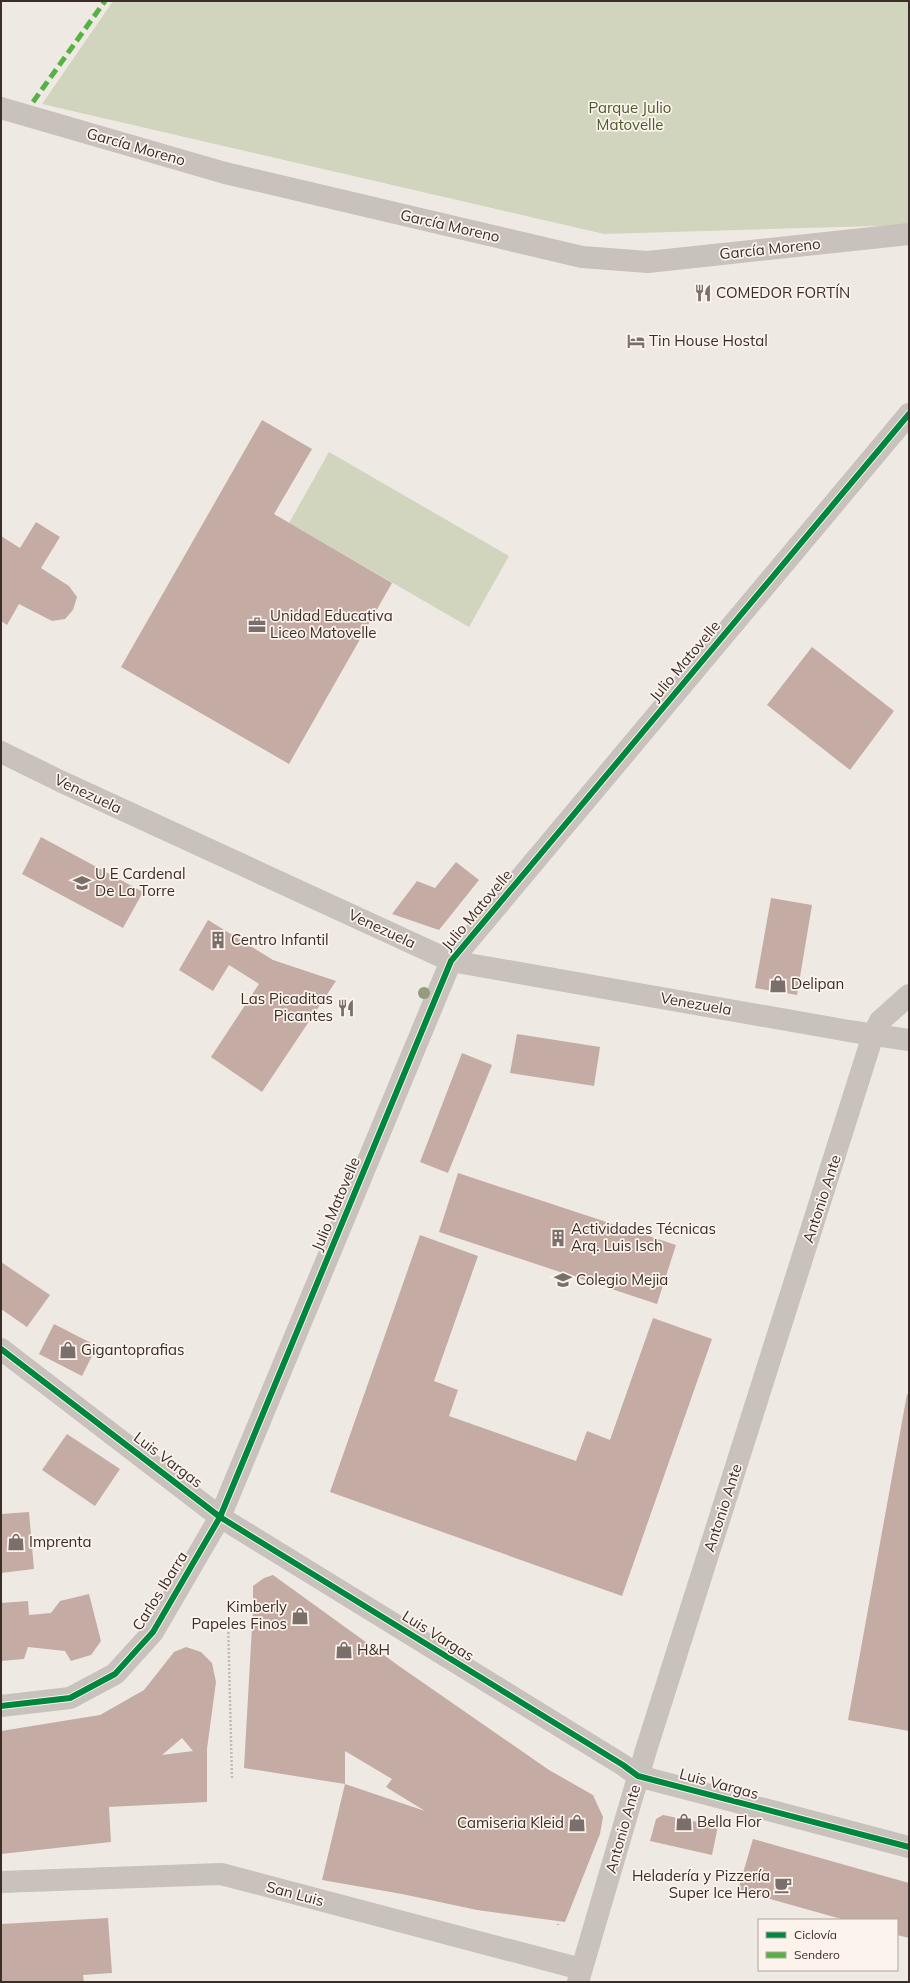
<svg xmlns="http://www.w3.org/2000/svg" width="910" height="1983" font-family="Mulish,sans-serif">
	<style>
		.green { fill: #d2d5bd }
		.building { fill: #c4aca4; fill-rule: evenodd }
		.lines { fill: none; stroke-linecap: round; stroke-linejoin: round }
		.path { stroke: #c2bab4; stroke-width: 2.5; stroke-dasharray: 2 2; stroke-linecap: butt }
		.street { stroke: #c9c1bc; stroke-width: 22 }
		.quiet { stroke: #57b246; stroke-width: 5; stroke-dasharray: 10 5; stroke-linecap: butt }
		.cycleway-casing { stroke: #fbf3ec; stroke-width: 8 }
		.cycleway { stroke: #00873e; stroke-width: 6 }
		.tree { fill: #959b7e }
		.labels { text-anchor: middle; stroke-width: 3.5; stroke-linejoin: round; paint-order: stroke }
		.park-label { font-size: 15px; fill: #4c5b2b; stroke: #fbf3ec }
		.street-label { font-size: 15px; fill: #3b2e29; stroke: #fbf3ec }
		.poi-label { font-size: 15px; fill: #3b2e29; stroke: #fbf3ec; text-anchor: start }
	</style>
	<rect width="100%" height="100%" fill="#efe9e4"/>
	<path class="green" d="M113 1H909V225L604 234 42 104Z
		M329 452 509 556 469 627 289 523Z"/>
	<path class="building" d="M262 420 312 449 274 514 392 583 289 764 121 667Z
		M36 522 60 537 41 568 69 586 77 597 73 610 65 619 52 621 19 604 7 625 1 621V536L20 548Z
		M812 647 894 711 850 770 767 705Z
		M41 837 143 892 123 928 22 874Z
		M456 862 479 880 439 930 392 914 417 881 435 888Z
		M771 898 812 905 797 995 755 988Z
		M208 920 273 960 336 981 262 1092 211 1057 259 984 229 965 213 991 179 970Z
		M517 1034 600 1047 594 1086 510 1073Z
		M462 1053 492 1065 448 1173 420 1162Z
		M458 1173 676 1245 657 1304 439 1232Z
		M420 1235 478 1256 434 1381 458 1390 449 1416 576 1461 587 1431 610 1440 653 1318 712 1339 622 1596 330 1492Z
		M1 1262 50 1295 27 1327 1 1309Z
		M54 1324 97 1346 82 1376 39 1354Z
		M907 1394 909 1395V1731L848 1720Z
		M67 1434 120 1469 95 1506 42 1470Z
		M29 1512 34 1569 1 1573V1514Z
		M273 1575 399 1666 549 1770 593 1795 603 1817 600 1834 565 1922 477 1910 402 1894 322 1880 345 1784 425 1811 386 1787 392 1779 345 1751V1784L244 1768 253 1609V1586L264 1578Z
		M89 1594 101 1641 91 1655 71 1661 65 1651 28 1647 24 1659 1 1661V1603L28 1601 29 1615 51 1613 60 1601Z
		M186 1647 201 1652 212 1663 216 1682 207 1749V1802L109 1807 111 1842 1 1854V1731L100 1715 144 1690 174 1652ZM182 1738 193 1751 162 1755Z
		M663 1815 718 1826 712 1855 650 1841 656 1819Z
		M753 1839 909 1883V1938L897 1935V1920H845L738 1890Z
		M108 1918 112 1973 83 1975 84 1982H1V1924Z"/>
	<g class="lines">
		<path class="path" d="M228 1620 232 1780
			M558 1925V1924"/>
		<path class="street" d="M1 108 225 173 582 257 648 262 909 234
			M1 752 60 781 451 961 849 1031 909 1040
			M1 1349 220 1517 623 1765 638 1776 909 1847
			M1 1706 70 1698 115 1674 153 1632 220 1517 451 961 909 414
			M1 1882 221 1874 581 1969
			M578 1982 646 1750 873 1035 880 1021 909 995"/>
		<path class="quiet" d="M33 102 105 1"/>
		<g class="cycleway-casing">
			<path id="cycleway" d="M1 1349 220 1517 623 1765 638 1776 909 1847
				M1 1706 70 1698 115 1674 153 1632 220 1517 451 961 909 414"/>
		</g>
		<use href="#cycleway" class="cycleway"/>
	</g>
	<circle class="tree" cx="424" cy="993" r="6"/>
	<defs>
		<g id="restaurant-bare" transform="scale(1.38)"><path d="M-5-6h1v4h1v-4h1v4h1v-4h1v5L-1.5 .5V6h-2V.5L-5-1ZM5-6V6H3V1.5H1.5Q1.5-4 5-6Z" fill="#7a6f6a" stroke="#fbf3ec" stroke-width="2.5" paint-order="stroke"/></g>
		<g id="hotel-bare" transform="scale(1.38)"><path d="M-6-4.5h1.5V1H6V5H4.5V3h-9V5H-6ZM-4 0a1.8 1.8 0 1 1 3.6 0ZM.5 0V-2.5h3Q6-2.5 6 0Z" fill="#7a6f6a" stroke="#fbf3ec" stroke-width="2.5" paint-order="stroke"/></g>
		<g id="office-bare" transform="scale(1.38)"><path d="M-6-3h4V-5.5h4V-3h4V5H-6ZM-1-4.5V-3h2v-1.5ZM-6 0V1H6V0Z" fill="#7a6f6a" stroke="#fbf3ec" stroke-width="2.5" paint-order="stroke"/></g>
		<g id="university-bare" transform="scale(1.38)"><path d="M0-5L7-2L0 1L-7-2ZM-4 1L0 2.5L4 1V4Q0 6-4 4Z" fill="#7a6f6a" stroke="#fbf3ec" stroke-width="2.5" paint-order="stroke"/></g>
		<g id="building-bare" transform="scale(1.38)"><path d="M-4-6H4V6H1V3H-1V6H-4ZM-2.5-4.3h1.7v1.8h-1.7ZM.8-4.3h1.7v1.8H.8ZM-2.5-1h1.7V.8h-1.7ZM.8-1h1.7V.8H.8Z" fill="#7a6f6a" stroke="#fbf3ec" stroke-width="2.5" paint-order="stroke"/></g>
		<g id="shop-bare" transform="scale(1.38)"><path d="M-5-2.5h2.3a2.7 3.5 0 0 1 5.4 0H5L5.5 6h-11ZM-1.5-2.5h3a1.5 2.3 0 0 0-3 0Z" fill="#7a6f6a" stroke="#fbf3ec" stroke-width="2.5" paint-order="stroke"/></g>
		<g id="cafe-bare" transform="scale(1.38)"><path d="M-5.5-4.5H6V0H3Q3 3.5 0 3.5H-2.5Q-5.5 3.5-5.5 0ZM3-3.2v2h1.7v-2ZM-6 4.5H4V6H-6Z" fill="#7a6f6a" stroke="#fbf3ec" stroke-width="2.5" paint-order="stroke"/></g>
	</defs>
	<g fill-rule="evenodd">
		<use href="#restaurant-bare" x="703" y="293"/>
		<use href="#hotel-bare" x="636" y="341"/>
		<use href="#office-bare" x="257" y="625"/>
		<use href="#university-bare" x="82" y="883"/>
		<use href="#building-bare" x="218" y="940"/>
		<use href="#shop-bare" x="778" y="984"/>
		<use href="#restaurant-bare" x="346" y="1008"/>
		<use href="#building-bare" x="558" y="1238"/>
		<use href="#university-bare" x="563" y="1280"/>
		<use href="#shop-bare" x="68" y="1350"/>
		<use href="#shop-bare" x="16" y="1542"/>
		<use href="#shop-bare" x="300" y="1616"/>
		<use href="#shop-bare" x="344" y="1650"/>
		<use href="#shop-bare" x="684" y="1822"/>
		<use href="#shop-bare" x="577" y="1823"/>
		<use href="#cafe-bare" x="783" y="1885"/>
	</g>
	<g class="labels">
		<g class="park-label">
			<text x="630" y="113">Parque Julio<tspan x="630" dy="17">Matovelle</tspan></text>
		</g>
		<g class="street-label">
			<text transform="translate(136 147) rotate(16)" y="5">García Moreno</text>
			<text transform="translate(450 226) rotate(13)" y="5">García Moreno</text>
			<text transform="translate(770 249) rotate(-6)" y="5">García Moreno</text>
			<text transform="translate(685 661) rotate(-50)" y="5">Julio Matovelle</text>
			<text transform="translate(88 794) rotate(25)" y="5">Venezuela</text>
			<text transform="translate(477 910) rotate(-50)" y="5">Julio Matovelle</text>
			<text transform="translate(382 929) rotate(25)" y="5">Venezuela</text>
			<text transform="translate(696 1004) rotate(10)" y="5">Venezuela</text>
			<text transform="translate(822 1199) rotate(-72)" y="5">Antonio Ante</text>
			<text transform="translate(336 1204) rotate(-67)" y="5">Julio Matovelle</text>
			<text transform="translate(168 1460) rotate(37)" y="5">Luis Vargas</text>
			<text transform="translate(723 1508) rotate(-72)" y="5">Antonio Ante</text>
			<text transform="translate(160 1591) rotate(-58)" y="5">Carlos Ibarra</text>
			<text transform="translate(438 1636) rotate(32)" y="5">Luis Vargas</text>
			<text transform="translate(719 1784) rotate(15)" y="5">Luis Vargas</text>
			<text transform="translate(623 1829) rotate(-74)" y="5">Antonio Ante</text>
			<text transform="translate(295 1894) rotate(15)" y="5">San Luis</text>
		</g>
		<g class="poi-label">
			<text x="716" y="298">COMEDOR FORTÍN</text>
			<text x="649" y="346">Tin House Hostal</text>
			<text x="270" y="621">Unidad Educativa<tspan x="270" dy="17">Liceo Matovelle</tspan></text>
			<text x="95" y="879">U E Cardenal<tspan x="95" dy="17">De La Torre</tspan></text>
			<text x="231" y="945">Centro Infantil</text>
			<text x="791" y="989">Delipan</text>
			<text x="333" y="1004" text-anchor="end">Las Picaditas<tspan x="333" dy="17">Picantes</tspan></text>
			<text x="571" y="1234">Actividades Técnicas<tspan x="571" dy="17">Arq. Luis Isch</tspan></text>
			<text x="576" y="1285">Colegio Mejia</text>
			<text x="81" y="1355">Gigantoprafias</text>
			<text x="29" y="1547">Imprenta</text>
			<text x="287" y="1612" text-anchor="end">Kimberly<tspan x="287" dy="17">Papeles Finos</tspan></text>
			<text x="357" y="1655">H&amp;H</text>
			<text x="697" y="1827">Bella Flor</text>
			<text x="564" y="1828" text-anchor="end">Camiseria Kleid</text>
			<text x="770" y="1881" text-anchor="end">Heladería y Pizzería<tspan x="770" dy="17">Super Ice Hero</tspan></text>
		</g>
	</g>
	<rect width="910" height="1983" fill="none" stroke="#3b2e29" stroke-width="4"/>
	<rect x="758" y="1919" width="140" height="52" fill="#fbf3ec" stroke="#aea49e"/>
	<rect x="766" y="1932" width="20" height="6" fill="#00873e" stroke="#aea49e"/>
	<text x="794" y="1939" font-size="12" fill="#3b2e29">Ciclovía</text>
	<rect x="766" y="1952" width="20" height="6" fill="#57b246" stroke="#aea49e"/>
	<text x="794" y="1959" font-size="12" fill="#3b2e29">Sendero</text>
</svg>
